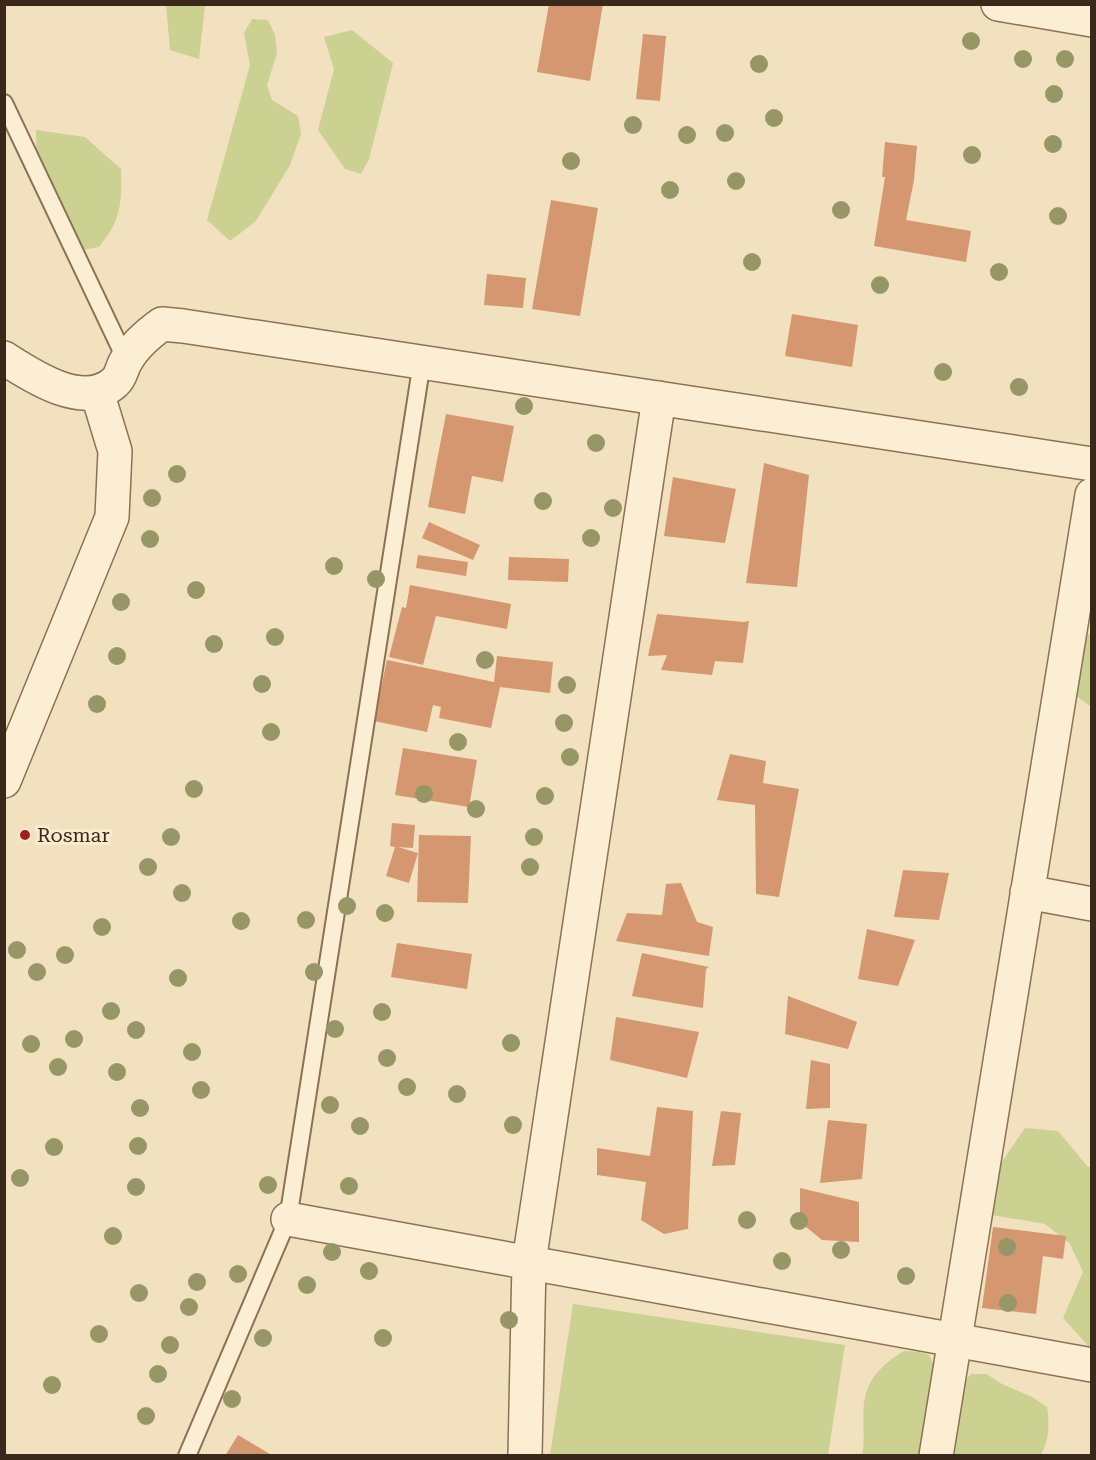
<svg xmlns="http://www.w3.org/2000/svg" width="1096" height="1460" font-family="'Roboto Serif',serif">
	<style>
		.green { fill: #cbd191 }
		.building { fill: #d49770 }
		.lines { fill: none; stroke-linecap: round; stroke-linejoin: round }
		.lane-casing { stroke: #8c7155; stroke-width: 20 }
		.street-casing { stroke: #8c7155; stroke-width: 36 }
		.lane { stroke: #fceed2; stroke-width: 16 }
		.street { stroke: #fceed2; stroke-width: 33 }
		.tree { fill: #979667 }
		.poi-dot { fill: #a11f24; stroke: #f9ebce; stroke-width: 2 }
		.labels { text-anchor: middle; stroke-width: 6; stroke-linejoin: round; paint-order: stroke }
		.poi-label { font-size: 20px; fill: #3a291b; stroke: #f9ebce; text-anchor: start }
	</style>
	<rect width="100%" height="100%" fill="#f2e1be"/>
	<path class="green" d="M166 5H205L199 59 170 50Z
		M252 19 268 20 275 35 277 53 267 85 272 100 298 116 301 134 290 165 256 221 230 241 207 220 250 65 244 33Z
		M352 30 393 63 369 159 361 174 345 169 318 130 334 69 324 37Z
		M36 130 85 137 121 169C122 204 121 220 99 247L82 250 37 182Z
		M1091 633V707L1058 682 1064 652Z
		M1025 1128 1058 1131 1088 1167 1091 1166V1349L1063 1318 1083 1272 1070 1244 1045 1224 968 1211Z
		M573 1304 845 1345 828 1455H550Z
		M904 1351 919 1352 929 1355 933 1363 945 1372 956 1405 962 1408C961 1395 960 1385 971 1374H987L1000 1383 1032 1397 1047 1407C1050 1426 1049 1439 1041 1455L862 1456C866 1436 861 1416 865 1397 870 1375 886 1362 904 1351Z"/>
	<path class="building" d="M549 4H603L590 81 537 72Z
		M643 34 666 36 660 101 636 99Z
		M885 142 917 146 914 180 906 220 971 231 966 262 874 246 885 177H882Z
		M551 200 598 208 580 316 532 309Z
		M487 274 526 278 523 308 484 305Z
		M792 314 858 325 852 367 785 356Z
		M446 414 514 426 503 482 472 476 465 514 428 507Z
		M764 463 809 475 797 587 746 583Z
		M673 477 736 489 725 543 664 536Z
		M429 522 480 545 473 560 422 538Z
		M418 555 468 562 466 576 416 568Z
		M509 557 569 559 568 582 508 580Z
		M410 585 511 604 507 629 436 616 423 665 389 657 402 607 406 608Z
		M657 614 744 622 749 621 743 663 715 661 712 675 661 670 667 655 648 656Z
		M497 656 553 662 550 693 500 687 491 728 439 718 441 707 433 705 427 732 374 721 387 660 494 682Z
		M403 748 477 760 469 807 395 795Z
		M730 754 766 761 763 783 799 789 779 897 756 894 755 805 717 800Z
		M392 823 415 825 413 848 398 847 418 853 409 883 386 876 395 847 390 846Z
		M419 835 471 836 468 903 417 902Z
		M903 870 949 873 939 920 894 917Z
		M681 883 697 922 713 927 709 956 616 941 627 913 662 915 666 884Z
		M867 929 915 940 898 986 858 979Z
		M397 943 472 954 467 989 391 977Z
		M642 953 709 967 706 969 703 1008 632 996Z
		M788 996 857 1022 848 1049 785 1034Z
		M616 1017 699 1032 687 1078 610 1060Z
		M811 1060 830 1064V1108L806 1109Z
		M657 1107 693 1111 688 1229 664 1234 641 1220 646 1182 597 1175V1148L650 1156Z
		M721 1111 741 1113 735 1165 712 1166Z
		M828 1120 867 1124 862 1179 820 1183Z
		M800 1188 859 1202V1242L822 1240 800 1222Z
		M993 1227 1066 1236 1063 1259 1043 1256 1036 1314 982 1308Z
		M238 1435 273 1456H225Z"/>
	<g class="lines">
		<g class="lane-casing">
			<path id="lane" d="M4 103 126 360
				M187 1456 288 1219 422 362"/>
		</g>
		<g class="street-casing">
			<path id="street" d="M998 4 1092 20
				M4 358C32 376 84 411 115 382 121 377 122 367 126 361 134 346 148 334 162 324L183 326 1092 464
				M4 781 112 517 115 451 97 392
				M1027 892 1092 904
				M288 1219 1092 1365
				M525 1456 529 1262 659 398
				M936 1456 1092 495"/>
		</g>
		<use href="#lane" class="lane"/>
		<use href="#street" class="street"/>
	</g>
	<g class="tree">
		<circle cx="971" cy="41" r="9"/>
		<circle cx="1023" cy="59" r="9"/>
		<circle cx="1065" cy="59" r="9"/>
		<circle cx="759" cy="64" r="9"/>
		<circle cx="1054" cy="94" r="9"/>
		<circle cx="774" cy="118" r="9"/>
		<circle cx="633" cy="125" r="9"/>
		<circle cx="725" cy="133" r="9"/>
		<circle cx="687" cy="135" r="9"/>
		<circle cx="1053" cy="144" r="9"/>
		<circle cx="972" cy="155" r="9"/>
		<circle cx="571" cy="161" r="9"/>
		<circle cx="736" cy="181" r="9"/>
		<circle cx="670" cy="190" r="9"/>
		<circle cx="841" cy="210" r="9"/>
		<circle cx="1058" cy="216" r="9"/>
		<circle cx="752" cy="262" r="9"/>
		<circle cx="999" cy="272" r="9"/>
		<circle cx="880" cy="285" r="9"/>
		<circle cx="943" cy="372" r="9"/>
		<circle cx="1019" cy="387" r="9"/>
		<circle cx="524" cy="406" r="9"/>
		<circle cx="596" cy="443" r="9"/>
		<circle cx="177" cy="474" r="9"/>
		<circle cx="152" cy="498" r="9"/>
		<circle cx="543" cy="501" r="9"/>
		<circle cx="613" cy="508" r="9"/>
		<circle cx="591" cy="538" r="9"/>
		<circle cx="150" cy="539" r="9"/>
		<circle cx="334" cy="566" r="9"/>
		<circle cx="376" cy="579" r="9"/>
		<circle cx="196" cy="590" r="9"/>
		<circle cx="121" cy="602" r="9"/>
		<circle cx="275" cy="637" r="9"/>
		<circle cx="214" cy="644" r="9"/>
		<circle cx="117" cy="656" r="9"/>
		<circle cx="485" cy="660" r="9"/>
		<circle cx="262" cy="684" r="9"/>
		<circle cx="567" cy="685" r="9"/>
		<circle cx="97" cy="704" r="9"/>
		<circle cx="564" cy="723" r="9"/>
		<circle cx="271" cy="732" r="9"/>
		<circle cx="458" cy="742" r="9"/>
		<circle cx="570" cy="757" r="9"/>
		<circle cx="194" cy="789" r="9"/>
		<circle cx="424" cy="794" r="9"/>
		<circle cx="545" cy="796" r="9"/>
		<circle cx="476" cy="809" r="9"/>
		<circle cx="171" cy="837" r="9"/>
		<circle cx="534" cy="837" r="9"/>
		<circle cx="148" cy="867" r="9"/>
		<circle cx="530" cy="867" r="9"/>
		<circle cx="182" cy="893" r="9"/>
		<circle cx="347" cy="906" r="9"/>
		<circle cx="385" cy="913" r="9"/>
		<circle cx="306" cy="920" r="9"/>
		<circle cx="241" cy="921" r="9"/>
		<circle cx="102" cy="927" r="9"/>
		<circle cx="17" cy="950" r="9"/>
		<circle cx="65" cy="955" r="9"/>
		<circle cx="37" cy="972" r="9"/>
		<circle cx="314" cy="972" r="9"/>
		<circle cx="178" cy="978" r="9"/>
		<circle cx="111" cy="1011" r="9"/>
		<circle cx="382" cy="1012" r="9"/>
		<circle cx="335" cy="1029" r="9"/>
		<circle cx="136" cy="1030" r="9"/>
		<circle cx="74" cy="1039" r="9"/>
		<circle cx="511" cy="1043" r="9"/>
		<circle cx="31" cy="1044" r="9"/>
		<circle cx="192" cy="1052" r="9"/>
		<circle cx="387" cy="1058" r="9"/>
		<circle cx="58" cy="1067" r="9"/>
		<circle cx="117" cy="1072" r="9"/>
		<circle cx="407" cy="1087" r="9"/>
		<circle cx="201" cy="1090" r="9"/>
		<circle cx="457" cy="1094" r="9"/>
		<circle cx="330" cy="1105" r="9"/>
		<circle cx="140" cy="1108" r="9"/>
		<circle cx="513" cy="1125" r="9"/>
		<circle cx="360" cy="1126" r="9"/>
		<circle cx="138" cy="1146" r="9"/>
		<circle cx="54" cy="1147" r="9"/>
		<circle cx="20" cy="1178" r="9"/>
		<circle cx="268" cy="1185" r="9"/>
		<circle cx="349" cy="1186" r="9"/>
		<circle cx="136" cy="1187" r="9"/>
		<circle cx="747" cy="1220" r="9"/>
		<circle cx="799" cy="1221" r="9"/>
		<circle cx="113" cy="1236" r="9"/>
		<circle cx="1007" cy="1247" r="9"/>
		<circle cx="841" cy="1250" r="9"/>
		<circle cx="332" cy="1252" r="9"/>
		<circle cx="782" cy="1261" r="9"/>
		<circle cx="369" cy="1271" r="9"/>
		<circle cx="238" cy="1274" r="9"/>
		<circle cx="906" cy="1276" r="9"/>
		<circle cx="197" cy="1282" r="9"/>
		<circle cx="307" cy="1285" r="9"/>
		<circle cx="139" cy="1293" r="9"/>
		<circle cx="1008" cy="1303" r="9"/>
		<circle cx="189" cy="1307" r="9"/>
		<circle cx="509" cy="1320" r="9"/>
		<circle cx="99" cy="1334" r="9"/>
		<circle cx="263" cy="1338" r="9"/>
		<circle cx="383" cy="1338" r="9"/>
		<circle cx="170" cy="1345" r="9"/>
		<circle cx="158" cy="1374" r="9"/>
		<circle cx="52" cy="1385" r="9"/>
		<circle cx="232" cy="1399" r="9"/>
		<circle cx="146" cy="1416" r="9"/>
	</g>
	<circle class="poi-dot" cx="25" cy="835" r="6"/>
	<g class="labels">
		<g class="poi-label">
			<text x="37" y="842">Rosmar</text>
		</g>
	</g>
	<rect width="1096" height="1460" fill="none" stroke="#3a291b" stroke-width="12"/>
</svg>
